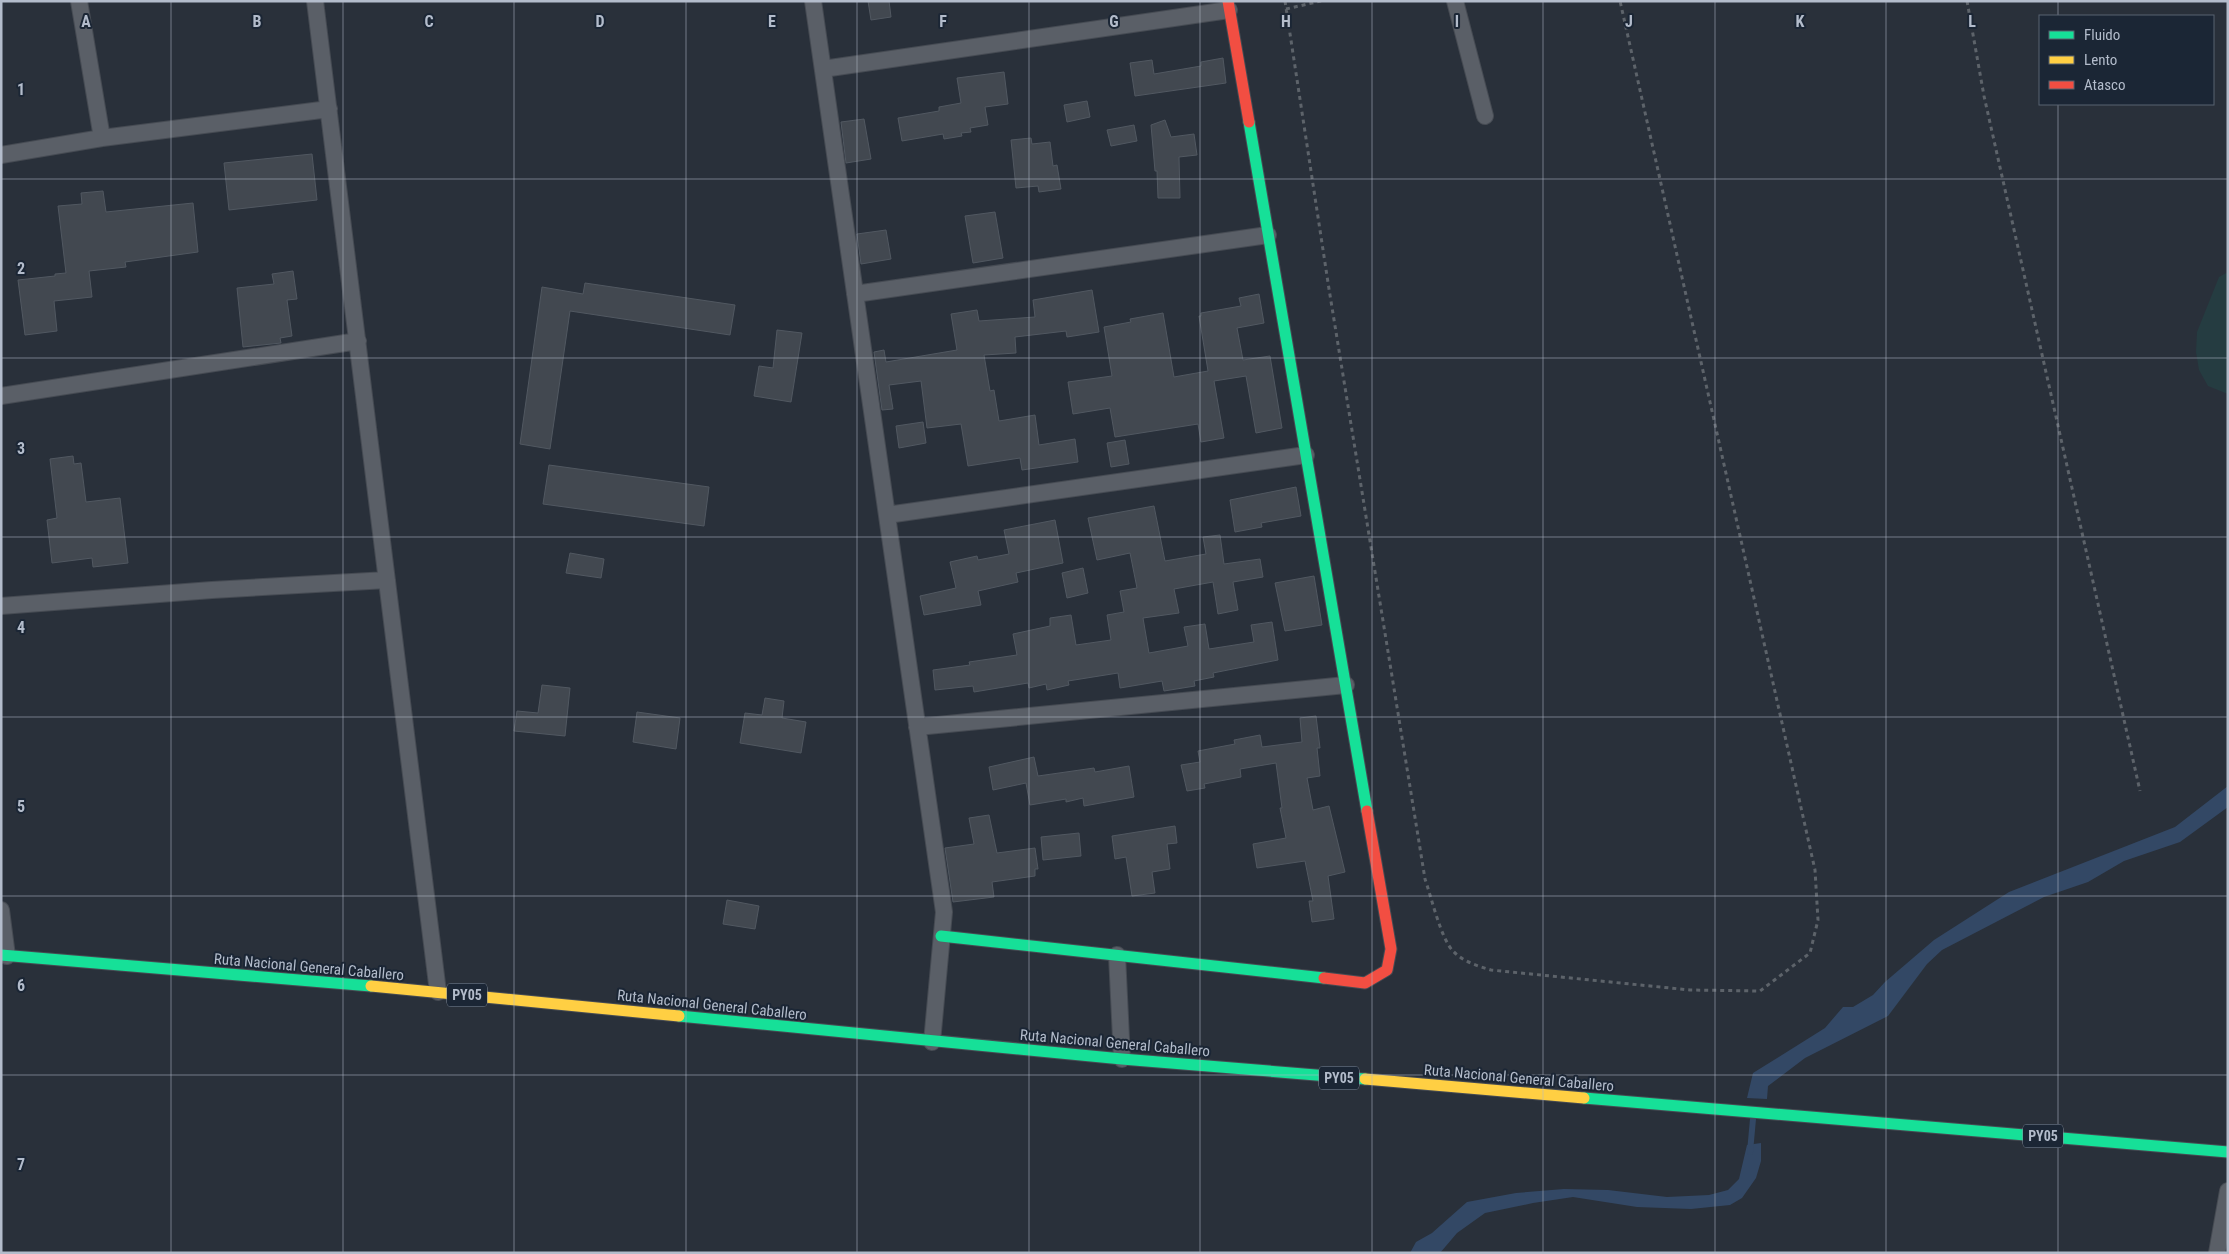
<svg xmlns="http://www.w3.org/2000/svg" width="2229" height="1254" font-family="'Roboto Condensed',sans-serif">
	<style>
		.green { fill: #253c41 }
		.water { fill: #334865 }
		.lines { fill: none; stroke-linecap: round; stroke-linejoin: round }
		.stream { stroke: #334865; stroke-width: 6 }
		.building { fill: #424850; stroke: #515861 }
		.street-casing { stroke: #464b53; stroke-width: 18 }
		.fast-casing { stroke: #464b53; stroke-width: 13 }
		.slow-casing { stroke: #464b53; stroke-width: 13 }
		.jam-casing { stroke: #464b53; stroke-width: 13 }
		.path { stroke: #5d636a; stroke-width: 3; stroke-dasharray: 4 4; stroke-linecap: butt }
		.street { stroke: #5a5f67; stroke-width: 16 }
		.fast { stroke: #16e098; stroke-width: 11 }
		.slow { stroke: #ffcf43; stroke-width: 11 }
		.jam { stroke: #f24e42; stroke-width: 11 }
		.grid { fill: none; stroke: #b3bccb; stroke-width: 1; stroke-opacity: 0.55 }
		.labels { text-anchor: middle; stroke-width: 4; stroke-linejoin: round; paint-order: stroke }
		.shield { fill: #1b2635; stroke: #858f9e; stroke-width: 1 }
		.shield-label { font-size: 14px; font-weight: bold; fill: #b3bccb }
		.street-label { font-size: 15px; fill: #b3bccb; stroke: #1b2635 }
		.grid-label { font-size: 16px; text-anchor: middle; font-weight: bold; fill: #b3bccb; stroke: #1b2635; stroke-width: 4; stroke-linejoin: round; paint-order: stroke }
	</style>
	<rect width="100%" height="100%" fill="#29303a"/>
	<path class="green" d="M2228 272V394L2208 386 2199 370 2196 352 2197 332 2219 277Z"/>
	<path class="water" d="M2228 786V807L2180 842 2124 861 2088 882 2044 897 1942 950 1927 964 1888 1016 1805 1058 1768 1086 1767 1099 1747 1098 1753 1073 1825 1028 1843 1007H1853L1873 995 1885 982 1934 940 2009 892 2175 827Z
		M1761 1143V1161L1756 1178 1742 1198 1730 1205 1691 1209 1637 1207 1573 1197 1533 1203 1485 1213 1457 1233 1440 1253H1410L1416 1242 1432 1233 1467 1202 1516 1193 1564 1189 1608 1190 1667 1197 1709 1195 1728 1190 1739 1179 1747 1145Z"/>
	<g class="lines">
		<path class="stream" d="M1750 1152 1753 1119"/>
	</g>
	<path class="building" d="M868 1H889L891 17 871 20Z
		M1223 58 1226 83 1135 96 1130 63 1152 60 1154 74 1201 66V62Z
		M1004 72 1008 104 985 107 988 125 970 128 971 132 961 133 962 136 944 139 943 134 902 141 898 118 939 111V107L961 103 957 78Z
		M1087 101 1090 117 1067 122 1064 105Z
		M864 119 871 159 846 163 841 122Z
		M1165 120 1171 137 1194 134 1197 155 1179 157 1180 198H1158L1157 171H1155L1151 125Z
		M1134 125 1137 141 1111 146 1107 130Z
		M1031 138 1032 144 1050 142 1053 166 1057 165 1061 189 1039 192 1038 186 1016 188 1011 140Z
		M312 154 317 200 229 210 224 163Z
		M103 191 106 212 193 203 198 252 125 262 126 267 89 271 92 297 54 301 57 331 25 335 18 280 55 276V274L66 273 58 206 82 204 81 193Z
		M995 212 1003 258 973 263 965 216Z
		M886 230 891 259 861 264 857 234Z
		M293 271 297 299 287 300 292 336 280 338 281 343 243 347 237 288 274 284 272 274Z
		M585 283 735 305 730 335 570 311 550 449 520 444 542 287 583 294Z
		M1092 290 1099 332 1067 337 1066 331 1015 337 1016 353 984 355 990 391 994 390 999 421 1035 415 1039 445 1075 439 1078 462 1022 470 1020 458 968 466 961 424 927 428 921 381 889 385 893 409 882 410 874 352 884 350 886 362 957 350 951 314 977 310 979 321 1035 317 1033 300Z
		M1259 294 1264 323 1237 328 1243 360 1270 356 1282 428 1256 433 1246 376 1214 381 1224 438 1201 442 1198 424 1115 437 1110 408 1073 414 1068 382 1112 376 1104 327 1131 322 1130 319 1163 313 1174 377 1208 371 1199 316H1201V313L1241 306 1239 298Z
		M777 330 802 333 791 402 754 396 759 366 773 368Z
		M923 422 926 443 899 448 896 426Z
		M1125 440 1129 464 1111 467 1107 443Z
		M73 456 74 464 81 463 86 502 120 498 128 563 93 567 92 558 52 563 47 520 57 518 50 459Z
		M549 465 709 487 704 526 543 504Z
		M1296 487 1301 516 1261 523 1262 527 1235 532 1230 500Z
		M1154 506 1165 561 1206 554 1203 537 1220 535 1224 564 1260 559 1263 577 1233 582 1238 610 1218 614 1213 582 1174 589 1179 613 1143 618 1149 653 1188 646 1184 627 1205 624 1209 649 1254 642 1251 625 1272 622 1278 660 1213 673 1214 677 1194 681 1195 686 1164 691 1162 681 1120 688 1118 673 1068 681 1069 685 1047 690 1046 684 1029 688 1028 683 974 692 973 686 935 690 933 670 970 665 969 662 1017 655 1013 634 1050 626V618L1071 615 1076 645 1111 640 1107 615 1124 612 1120 591 1137 588 1130 553 1097 560 1088 518Z
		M1055 520 1063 563 1016 573 1018 582 978 591 981 605 924 615 920 596 956 588 950 562 977 556 978 560 1009 554 1004 530Z
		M570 553 604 559 601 578 566 573Z
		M1083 568 1088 593 1067 598 1062 573Z
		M1314 576 1322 625 1285 631 1275 583Z
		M542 685 570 688 565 736 514 731 517 711 538 713Z
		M765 698 784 701 782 718 806 722 801 753 740 743 745 713 762 715Z
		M637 712 680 718 676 749 633 742Z
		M1316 716 1320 748H1317L1320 776 1307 778 1313 810 1329 806 1345 872 1328 876 1334 919 1312 922 1309 901H1313L1305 861 1257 868 1253 844 1286 838 1280 808H1282L1276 763 1240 769 1241 777 1204 784 1205 788 1187 791 1181 765 1200 762 1198 751 1235 744 1234 740 1260 735 1262 747 1302 742 1300 718Z
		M1034 757 1038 776 1094 768 1095 772 1129 766 1134 797 1084 806 1083 798 1066 802V799L1030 805 1026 783 993 790 989 767Z
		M989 815 997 853 1035 848 1038 869H1035V876L992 882 994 897 953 902 945 848 974 844 969 818Z
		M1175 826 1177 843 1167 844 1170 869 1152 872 1155 893 1132 896 1126 857 1115 859 1112 836Z
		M1079 833 1081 856 1043 860 1041 837Z
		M727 900 759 906 755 929 723 924Z"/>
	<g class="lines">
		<g class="street-casing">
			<path id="street" d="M79 1 102 138
				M315 1 438 992
				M813 1 944 912 932 1042
				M1455 1 1485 116
				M823 69 1229 10
				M1 155 102 138 329 109
				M855 294 1268 235
				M1 396 358 341
				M887 515 1306 455
				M1 606 212 590 387 580
				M917 727 1346 685
				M1 910 7 956
				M1117 955 1122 1059
				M2217 1253 2228 1191"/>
		</g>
		<g class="fast-casing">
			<path id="fast" d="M1249 122 1367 811
				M941 936 1324 978
				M1 955 371 986
				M679 1016 1122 1059 1365 1079
				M1584 1098 2228 1152"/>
		</g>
		<g class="slow-casing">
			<path id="slow" d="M371 986 679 1016
				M1365 1079 1584 1098"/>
		</g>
		<g class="jam-casing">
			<path id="jam" d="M1228 1 1249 122
				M1324 978 1365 983 1387 970 1391 949 1367 811"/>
		</g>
		<path class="path" d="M1285 1 1329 289 1425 879C1431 896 1441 939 1453 951 1463 962 1478 966 1491 970L1690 990 1760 991 1810 953 1818 920 1815 870 1620 1
			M1967 1 1984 96 2140 791
			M1286 9 1321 1"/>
		<use href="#street" class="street"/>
		<use href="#fast" class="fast"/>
		<use href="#slow" class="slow"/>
		<use href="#jam" class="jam"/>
	</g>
	<path class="grid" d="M171 1V1253M343 1V1253M514 1V1253M686 1V1253M857 1V1253M1029 1V1253M1200 1V1253M1372 1V1253M1543 1V1253M1715 1V1253M1886 1V1253M2058 1V16M2058 104V1253M1 179H2228M1 358H2228M1 537H2228M1 717H2228M1 896H2228M1 1075H2228"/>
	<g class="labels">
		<g class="shield">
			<rect x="447" y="983.5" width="40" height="23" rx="4"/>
			<rect x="1319" y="1066.5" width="40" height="23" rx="4"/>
			<rect x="2023" y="1124.5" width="40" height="23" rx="4"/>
		</g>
		<g class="shield-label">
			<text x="467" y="1000">PY05</text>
			<text x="1339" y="1083">PY05</text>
			<text x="2043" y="1141">PY05</text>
		</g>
		<g class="street-label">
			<text transform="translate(309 967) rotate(5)" y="5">Ruta Nacional General Caballero</text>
			<text transform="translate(712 1005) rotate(6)" y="5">Ruta Nacional General Caballero</text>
			<text transform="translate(1115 1043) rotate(5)" y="5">Ruta Nacional General Caballero</text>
			<text transform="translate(1519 1078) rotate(5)" y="5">Ruta Nacional General Caballero</text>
		</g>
	</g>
	<g class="grid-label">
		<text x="86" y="27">A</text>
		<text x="257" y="27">B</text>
		<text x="429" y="27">C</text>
		<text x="600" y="27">D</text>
		<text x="772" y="27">E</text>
		<text x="943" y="27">F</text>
		<text x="1114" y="27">G</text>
		<text x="1286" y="27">H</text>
		<text x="1457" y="27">I</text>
		<text x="1629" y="27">J</text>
		<text x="1800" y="27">K</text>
		<text x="1972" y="27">L</text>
		<text x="21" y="95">1</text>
		<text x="21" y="274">2</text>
		<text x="21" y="454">3</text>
		<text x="21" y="633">4</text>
		<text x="21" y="812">5</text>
		<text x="21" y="991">6</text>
		<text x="21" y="1170">7</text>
	</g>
	<rect width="2229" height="1254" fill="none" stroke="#b3bccb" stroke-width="5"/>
	<rect x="2039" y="15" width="175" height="90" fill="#1b2635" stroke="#586271"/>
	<rect x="2049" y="31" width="25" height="8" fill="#16e098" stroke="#586271"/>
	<text x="2084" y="40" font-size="15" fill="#b3bccb">Fluido</text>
	<rect x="2049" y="56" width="25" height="8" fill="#ffcf43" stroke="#586271"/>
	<text x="2084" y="65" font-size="15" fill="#b3bccb">Lento</text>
	<rect x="2049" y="81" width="25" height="8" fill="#f24e42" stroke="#586271"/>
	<text x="2084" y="90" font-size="15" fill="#b3bccb">Atasco</text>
</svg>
